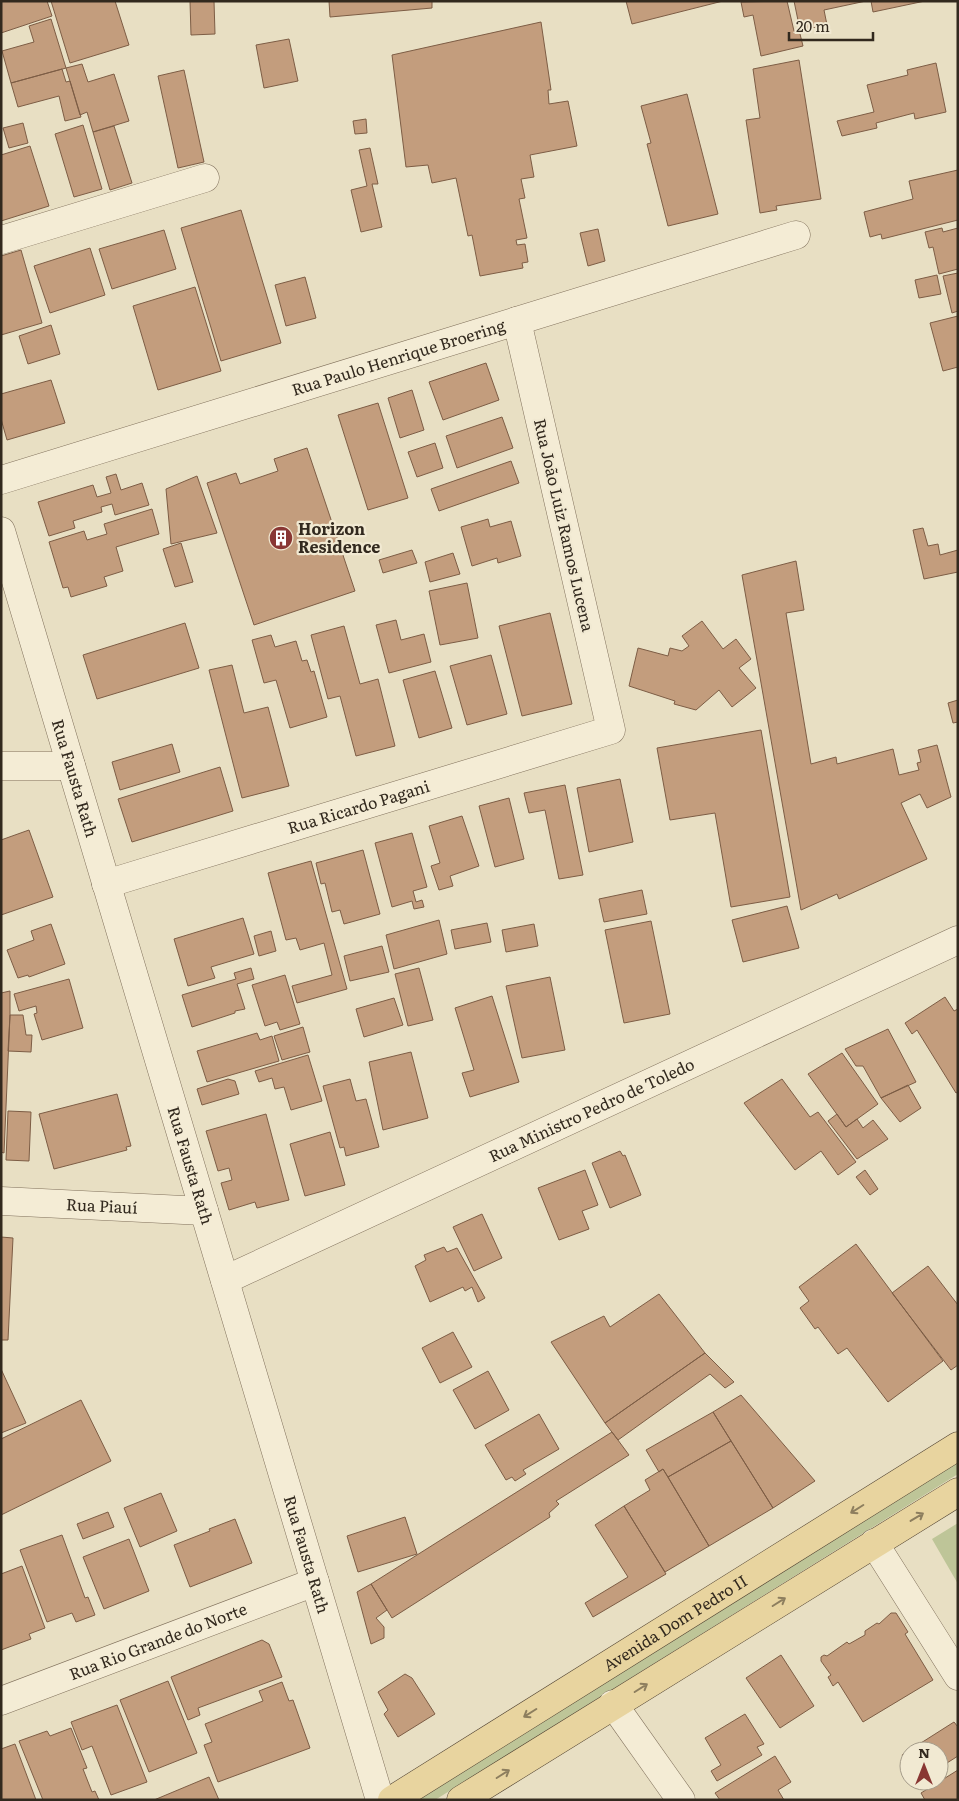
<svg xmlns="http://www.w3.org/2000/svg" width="959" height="1801" font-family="Literata,serif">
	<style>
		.green { fill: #bec598 }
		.building { fill: #c39d7d; stroke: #7d5d45 }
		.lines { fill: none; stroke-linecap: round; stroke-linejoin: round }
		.minor-casing { stroke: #81715c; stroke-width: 29 }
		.major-casing { stroke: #4f4030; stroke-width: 29 }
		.minor { stroke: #f4ecd5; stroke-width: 28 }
		.major { stroke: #e8d49f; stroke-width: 28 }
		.oneway { stroke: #8d7e5e }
		.labels { text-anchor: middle; stroke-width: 4.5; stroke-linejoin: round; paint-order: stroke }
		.street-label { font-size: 16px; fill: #32291e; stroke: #f1e9d2 }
		.poi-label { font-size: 16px; font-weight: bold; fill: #32291e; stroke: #f1e9d2; text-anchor: start }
	</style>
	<rect width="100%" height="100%" fill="#e8dfc3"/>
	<path class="green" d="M958 1461V1474L435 1800H415Z
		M958 1523V1584L932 1539Z"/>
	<path class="building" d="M1 1H47L52 16 1 33Z
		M51 1H115L129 45 70 63Z
		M190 1H214L215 34 191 35Z
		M329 1H432V8L330 17Z
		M626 1H723L632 24Z
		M787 1 794 31 799 30 803 46 761 56 753 15 744 17 741 2Z
		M794 1H866L824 10 827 25 800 30Z
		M871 1H925L873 12Z
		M51 19 66 68 11 83 2 51 34 42 29 26Z
		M541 22 551 90H548L549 104 568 101 577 146 530 155 534 177 521 179 525 198 519 199 527 238 516 240 517 245 525 244 528 262 522 263 523 268 480 276 472 235 468 236 456 178 432 183 428 165 406 167 392 55Z
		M289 39 298 81 264 88 256 45Z
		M799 60 821 199 776 206 777 210 760 213 746 120 760 118 753 69Z
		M936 63 946 112 915 119 914 113 876 123 877 128 842 136 837 121 874 112 867 85 908 75 907 70Z
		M82 64 88 82 114 74 129 121 93 132 87 112 80 115 66 68Z
		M62 69 66 82 70 81 81 117 65 121 59 96 18 107 11 83Z
		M184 70 204 162 178 168 158 76Z
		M687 94 718 214 668 226 647 144 651 143 641 106Z
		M366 119 367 133 355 134 353 121Z
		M23 123 28 143 9 148 3 128Z
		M83 125 102 189 74 197 55 134Z
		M114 126 132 183 110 190 93 132Z
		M30 146 49 206 1 221V155Z
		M370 148 378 184H372L382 227 361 232 351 190 367 186 359 150Z
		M958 170V220L882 239 881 234 870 237 864 212 913 199 909 181Z
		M241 210 281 343 221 361 181 228Z
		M942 228 943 232 958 228V269L939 274 933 247 929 248 925 232Z
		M598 229 605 261 588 266 580 233Z
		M164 230 176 269 112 289 99 249Z
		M90 248 105 295 50 313 34 266Z
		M21 250 42 323 1 335V256Z
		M958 273V311L952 313 943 276Z
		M937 275 941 294 919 298 915 280Z
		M305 277 316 318 286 326 275 285Z
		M195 287 221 371 158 390 133 306Z
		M958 316V367L943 371 930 323Z
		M51 325 60 354 28 364 19 336Z
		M486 363 499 400 443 420 429 382Z
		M51 380 65 423 7 440 1 419V394Z
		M412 390 424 430 400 438 388 398Z
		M378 403 408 498 368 510 338 415Z
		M502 417 513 448 457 468 446 436Z
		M435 443 443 468 417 477 408 452Z
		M307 448 355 591 254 625 207 483 236 473 240 484 278 471 274 459Z
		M511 461 519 483 439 511 431 489Z
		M116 474 121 490 142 483 149 505 115 515 112 504 101 507 102 512 73 521 75 528 49 536 38 502 93 485 97 497 111 493 106 477Z
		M197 476 217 533 171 544 166 489Z
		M152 509 159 534 116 547 123 571 104 577 107 586 71 597 68 587 63 588 49 542 84 531 87 540 107 534 104 524Z
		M488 519 490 527 511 521 521 556 498 563 497 558 472 566 461 527Z
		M923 528 928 546 938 544 940 555 958 550V572L924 579 913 530Z
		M181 543 193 582 175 587 163 549Z
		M412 550 417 563 383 573 379 560Z
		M453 553 460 574 430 582 425 562Z
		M796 561 804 610 786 613 811 764 836 757 837 764 893 749 899 775 919 770 917 763 921 762 918 750 937 745 951 797 927 808 920 794 901 803 927 859 839 899 837 894 801 910 742 575Z
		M467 583 478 638 440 645 429 591Z
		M550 613 572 704 522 716 499 626Z
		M396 620 401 640 424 634 431 662 389 673 376 625Z
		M702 621 723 649 736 639 751 659 739 668 756 688 732 707 719 690 696 710 674 704 675 701 629 686 638 648 668 656 670 648 682 651 689 646 682 636Z
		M185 623 199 668 97 699 83 655Z
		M344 626 360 684 378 679 395 746 356 756 340 696 328 699 311 635Z
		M271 635 275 647 296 641 302 661 307 660 311 672 314 671 327 717 290 728 276 680 264 683 252 640Z
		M491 655 507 714 467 725 450 666Z
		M232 665 244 713 268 707 289 786 242 798 209 670Z
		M435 671 452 728 419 738 403 680Z
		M958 700V722L953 723 948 703Z
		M761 730 790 897 731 907 715 813 670 820 657 748Z
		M172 744 180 772 120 790 112 762Z
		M220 767 233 811 132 842 118 799Z
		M620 779 633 842 589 852 577 788Z
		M565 785 583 875 559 879 545 810 529 813 524 793Z
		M509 798 524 859 495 867 479 806Z
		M462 816 479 866 450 876 453 886 439 890 431 866 440 863 429 826Z
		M29 830 53 897 1 915V840Z
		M412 833 427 887 413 891 416 902 422 900 424 907 414 909 412 901 392 907 375 843Z
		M363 850 380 914 344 924 340 910 332 912 325 883 321 884 316 863Z
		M311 861 347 989 297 1003 292 986 332 975 324 943 300 950 296 938 286 940 268 873Z
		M642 890 647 914 604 922 599 899Z
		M787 906 799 948 743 962 732 920Z
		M243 918 254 954 211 967 215 978 188 986 174 939Z
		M439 920 447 954 394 969 386 935Z
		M651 921 670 1014 624 1023 605 930Z
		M487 923 491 942 455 949 451 930Z
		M51 924 65 964 29 977 28 975 18 978 7 950 34 940 31 931Z
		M534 924 538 946 506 952 502 930Z
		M271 931 276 951 259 956 254 936Z
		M382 946 389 972 350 981 344 956Z
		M251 968 254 979 237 984 245 1009 235 1011V1013L192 1027 182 995 236 979 234 973Z
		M419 968 433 1020 408 1026 395 974Z
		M285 975 300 1024 280 1030 277 1022 265 1026 252 985Z
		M550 977 565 1050 522 1058 506 986Z
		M69 979 83 1028 42 1040 34 1014 37 1013 36 1006 19 1011 14 994Z
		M10 991V1015L4 1153 1 1152V993Z
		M492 996 519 1082 470 1097 462 1073 474 1070 455 1008Z
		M945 997 954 1011 958 1009V1092L956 1093 917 1030 912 1034 905 1023Z
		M394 998 403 1025 364 1037 356 1009Z
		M10 1015H23L26 1035H32L31 1052 8 1051Z
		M303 1027 310 1052 282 1060 274 1036Z
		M888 1029 916 1082 881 1098 863 1066H856L845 1049Z
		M257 1033 260 1040 272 1036 279 1061 207 1082 197 1051Z
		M411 1052 428 1118 383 1130 369 1062Z
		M842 1053 878 1104 846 1127 808 1074Z
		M308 1055 322 1101 291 1110 284 1087 275 1089 272 1078 259 1082 255 1071Z
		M228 1079 235 1081 239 1094 202 1105 197 1089Z
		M350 1079 356 1101 366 1099 379 1147 346 1156 344 1147 340 1148 323 1086Z
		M782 1079 810 1117 818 1112 856 1162 838 1175 821 1151 795 1170 744 1103Z
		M908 1085 921 1108 900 1122 881 1098Z
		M117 1094 131 1146 126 1147 127 1150 54 1169 39 1114Z
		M8 1111 31 1112 29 1161 6 1160Z
		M266 1114 289 1200 257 1208 255 1202 229 1210 221 1183 232 1180 229 1168 218 1171 206 1131Z
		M837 1114 846 1127 857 1119 863 1128 873 1120 888 1139 857 1159 828 1121Z
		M330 1132 345 1185 305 1196 290 1144Z
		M620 1151 623 1156 625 1155 641 1195 610 1208 592 1163Z
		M585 1170 598 1205 582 1211 589 1229 559 1240 538 1188Z
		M865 1170 878 1189 870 1195 856 1177Z
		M482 1214 502 1258 474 1271 453 1227Z
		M1 1237 13 1238 8 1340H1Z
		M856 1244 943 1361 888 1402 847 1348 838 1354 818 1327 815 1329 800 1308 809 1301 799 1287Z
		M444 1247 447 1252 457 1248 485 1298 478 1302 472 1287 465 1291 463 1287 430 1302 415 1266 426 1260 424 1255Z
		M928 1266 958 1305V1365L951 1370 892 1293Z
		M659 1294 705 1353 605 1423 551 1342 604 1316 610 1327Z
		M453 1332 472 1367 440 1383 422 1348Z
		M705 1353 734 1382 725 1388 710 1374 618 1440 605 1423Z
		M1 1369 26 1423 1 1433Z
		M488 1371 509 1410 475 1429 453 1390Z
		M741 1395 815 1481 773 1508 713 1412Z
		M81 1400 111 1461 1 1515V1439Z
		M713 1412 731 1441 668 1477 663 1469 659 1472 646 1450Z
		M539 1414 559 1449 523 1470 526 1474 515 1481 512 1477 506 1480 485 1445Z
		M612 1432 629 1455 556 1501 559 1504 549 1513 550 1517 392 1618 371 1584Z
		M731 1441 773 1508 709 1546 668 1477Z
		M663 1469 709 1546 665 1572 624 1506 650 1490 645 1480Z
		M161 1493 177 1531 140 1547 124 1508Z
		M624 1506 666 1574 593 1617 585 1603 628 1577 595 1525Z
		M108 1512 114 1527 83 1539 77 1524Z
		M405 1517 417 1554 358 1572 347 1536Z
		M235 1519 252 1563 190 1587 174 1545 210 1531 209 1529Z
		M62 1535 85 1598 88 1597 95 1615 76 1622 72 1613 47 1622 20 1550Z
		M129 1539 149 1591 104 1609 83 1557Z
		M22 1566 45 1628 29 1634 31 1639 1 1650V1574Z
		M371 1584 387 1610 376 1618 384 1627V1638L371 1644 357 1592Z
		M891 1613H896L908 1632 905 1634 933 1680 863 1722 838 1682 833 1686 828 1677 831 1675 821 1661V1657L824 1655 827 1656 847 1642 849 1644 865 1635V1631L877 1623 879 1624Z
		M262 1640 269 1644 282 1677 198 1708 200 1715 188 1720 171 1677Z
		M781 1655 814 1706 780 1728 746 1678Z
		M405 1674 412 1678 435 1714 398 1737 384 1714 388 1710 378 1692Z
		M168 1681 197 1753 149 1772 120 1700Z
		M282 1682 289 1701 293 1700 310 1748 218 1782 204 1745 212 1742 205 1724 263 1701 259 1691Z
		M117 1705 147 1782 111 1795 92 1746 82 1750 71 1722Z
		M745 1714 764 1744 757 1747 762 1755 717 1781 711 1771 721 1765 705 1738Z
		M954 1722 958 1727V1756L939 1768V1751H909V1765L902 1755Z
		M71 1728 87 1768 83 1769 92 1792 95 1791 99 1800H43L19 1741 47 1731 50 1736Z
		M15 1744 36 1800H1V1749Z
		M775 1756 791 1782 778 1790 784 1800H720L715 1793Z
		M958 1770V1800H925L921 1793Z
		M209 1777 219 1800H154Z"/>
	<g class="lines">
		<g class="minor-casing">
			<g id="minor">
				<path d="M1 240 205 178"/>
				<path id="s1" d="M1 480 796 235"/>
				<path id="s2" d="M1 531 380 1800"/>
				<path d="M1 766H71"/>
				<path id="s3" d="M106 884 611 730 517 321"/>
				<path id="s4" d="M1 1201 204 1211"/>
				<path id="s5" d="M225 1280 958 940"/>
				<path d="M874 1543 958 1676"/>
				<path id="s6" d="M1 1701 315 1582"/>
				<path d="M613 1704 681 1800"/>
			</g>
		</g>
		<g class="major-casing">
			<g id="major">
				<path id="s7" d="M392 1800 958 1446"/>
				<path d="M461 1800 958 1492"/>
			</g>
		</g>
		<use href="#minor" class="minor"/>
		<use href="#major" class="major"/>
	</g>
	<defs><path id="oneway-shaft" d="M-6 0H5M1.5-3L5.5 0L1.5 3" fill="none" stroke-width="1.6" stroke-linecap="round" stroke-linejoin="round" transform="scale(1.25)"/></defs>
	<g class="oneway">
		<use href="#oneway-shaft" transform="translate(857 1509) rotate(148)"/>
		<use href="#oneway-shaft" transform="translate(917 1517) rotate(-31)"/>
		<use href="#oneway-shaft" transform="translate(779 1602) rotate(-32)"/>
		<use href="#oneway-shaft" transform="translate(641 1688) rotate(-32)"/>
		<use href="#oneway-shaft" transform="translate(530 1713) rotate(148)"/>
		<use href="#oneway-shaft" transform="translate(503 1774) rotate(-32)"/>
	</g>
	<defs>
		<g id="building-disc" transform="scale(1.25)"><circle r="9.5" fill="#893633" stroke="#f1e9d2"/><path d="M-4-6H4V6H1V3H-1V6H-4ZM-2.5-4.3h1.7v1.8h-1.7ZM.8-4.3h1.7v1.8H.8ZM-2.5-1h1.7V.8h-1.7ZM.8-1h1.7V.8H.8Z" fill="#fff"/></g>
	</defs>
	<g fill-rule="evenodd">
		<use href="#building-disc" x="281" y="538"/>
	</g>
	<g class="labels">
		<g class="street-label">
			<text dy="6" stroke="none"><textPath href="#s1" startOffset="416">Rua Paulo Henrique Broering</textPath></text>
			<text transform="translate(564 525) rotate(77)" y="6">Rua João Luiz Ramos Lucena</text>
			<text dy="6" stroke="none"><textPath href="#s2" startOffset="258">Rua Fausta Rath</textPath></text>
			<text dy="6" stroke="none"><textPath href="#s3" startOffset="264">Rua Ricardo Pagani</textPath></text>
			<text dy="6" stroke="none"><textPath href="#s5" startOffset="404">Rua Ministro Pedro de Toledo</textPath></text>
			<text dy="6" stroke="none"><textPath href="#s2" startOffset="662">Rua Fausta Rath</textPath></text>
			<text dy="6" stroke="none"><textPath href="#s4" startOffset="101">Rua Piauí</textPath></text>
			<text dy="6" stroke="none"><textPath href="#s2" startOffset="1068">Rua Fausta Rath</textPath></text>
			<text dy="6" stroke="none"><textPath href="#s7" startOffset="334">Avenida Dom Pedro II</textPath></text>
			<text dy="6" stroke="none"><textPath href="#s6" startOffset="168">Rua Rio Grande do Norte</textPath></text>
		</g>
		<g class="poi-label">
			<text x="298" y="535">Horizon<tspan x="298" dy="18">Residence</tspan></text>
		</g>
	</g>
	<rect width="959" height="1801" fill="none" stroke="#32291e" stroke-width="5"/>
	<g transform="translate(924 1766)"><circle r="24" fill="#f1e9d2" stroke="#a59c8a"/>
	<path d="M0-4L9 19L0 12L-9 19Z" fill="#893633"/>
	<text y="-8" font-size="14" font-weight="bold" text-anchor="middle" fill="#32291e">N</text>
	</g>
	<path d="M789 32v8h84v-8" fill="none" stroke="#32291e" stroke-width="2.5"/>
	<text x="796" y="32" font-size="15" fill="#32291e" stroke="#f1e9d2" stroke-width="4" paint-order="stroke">20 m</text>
</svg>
